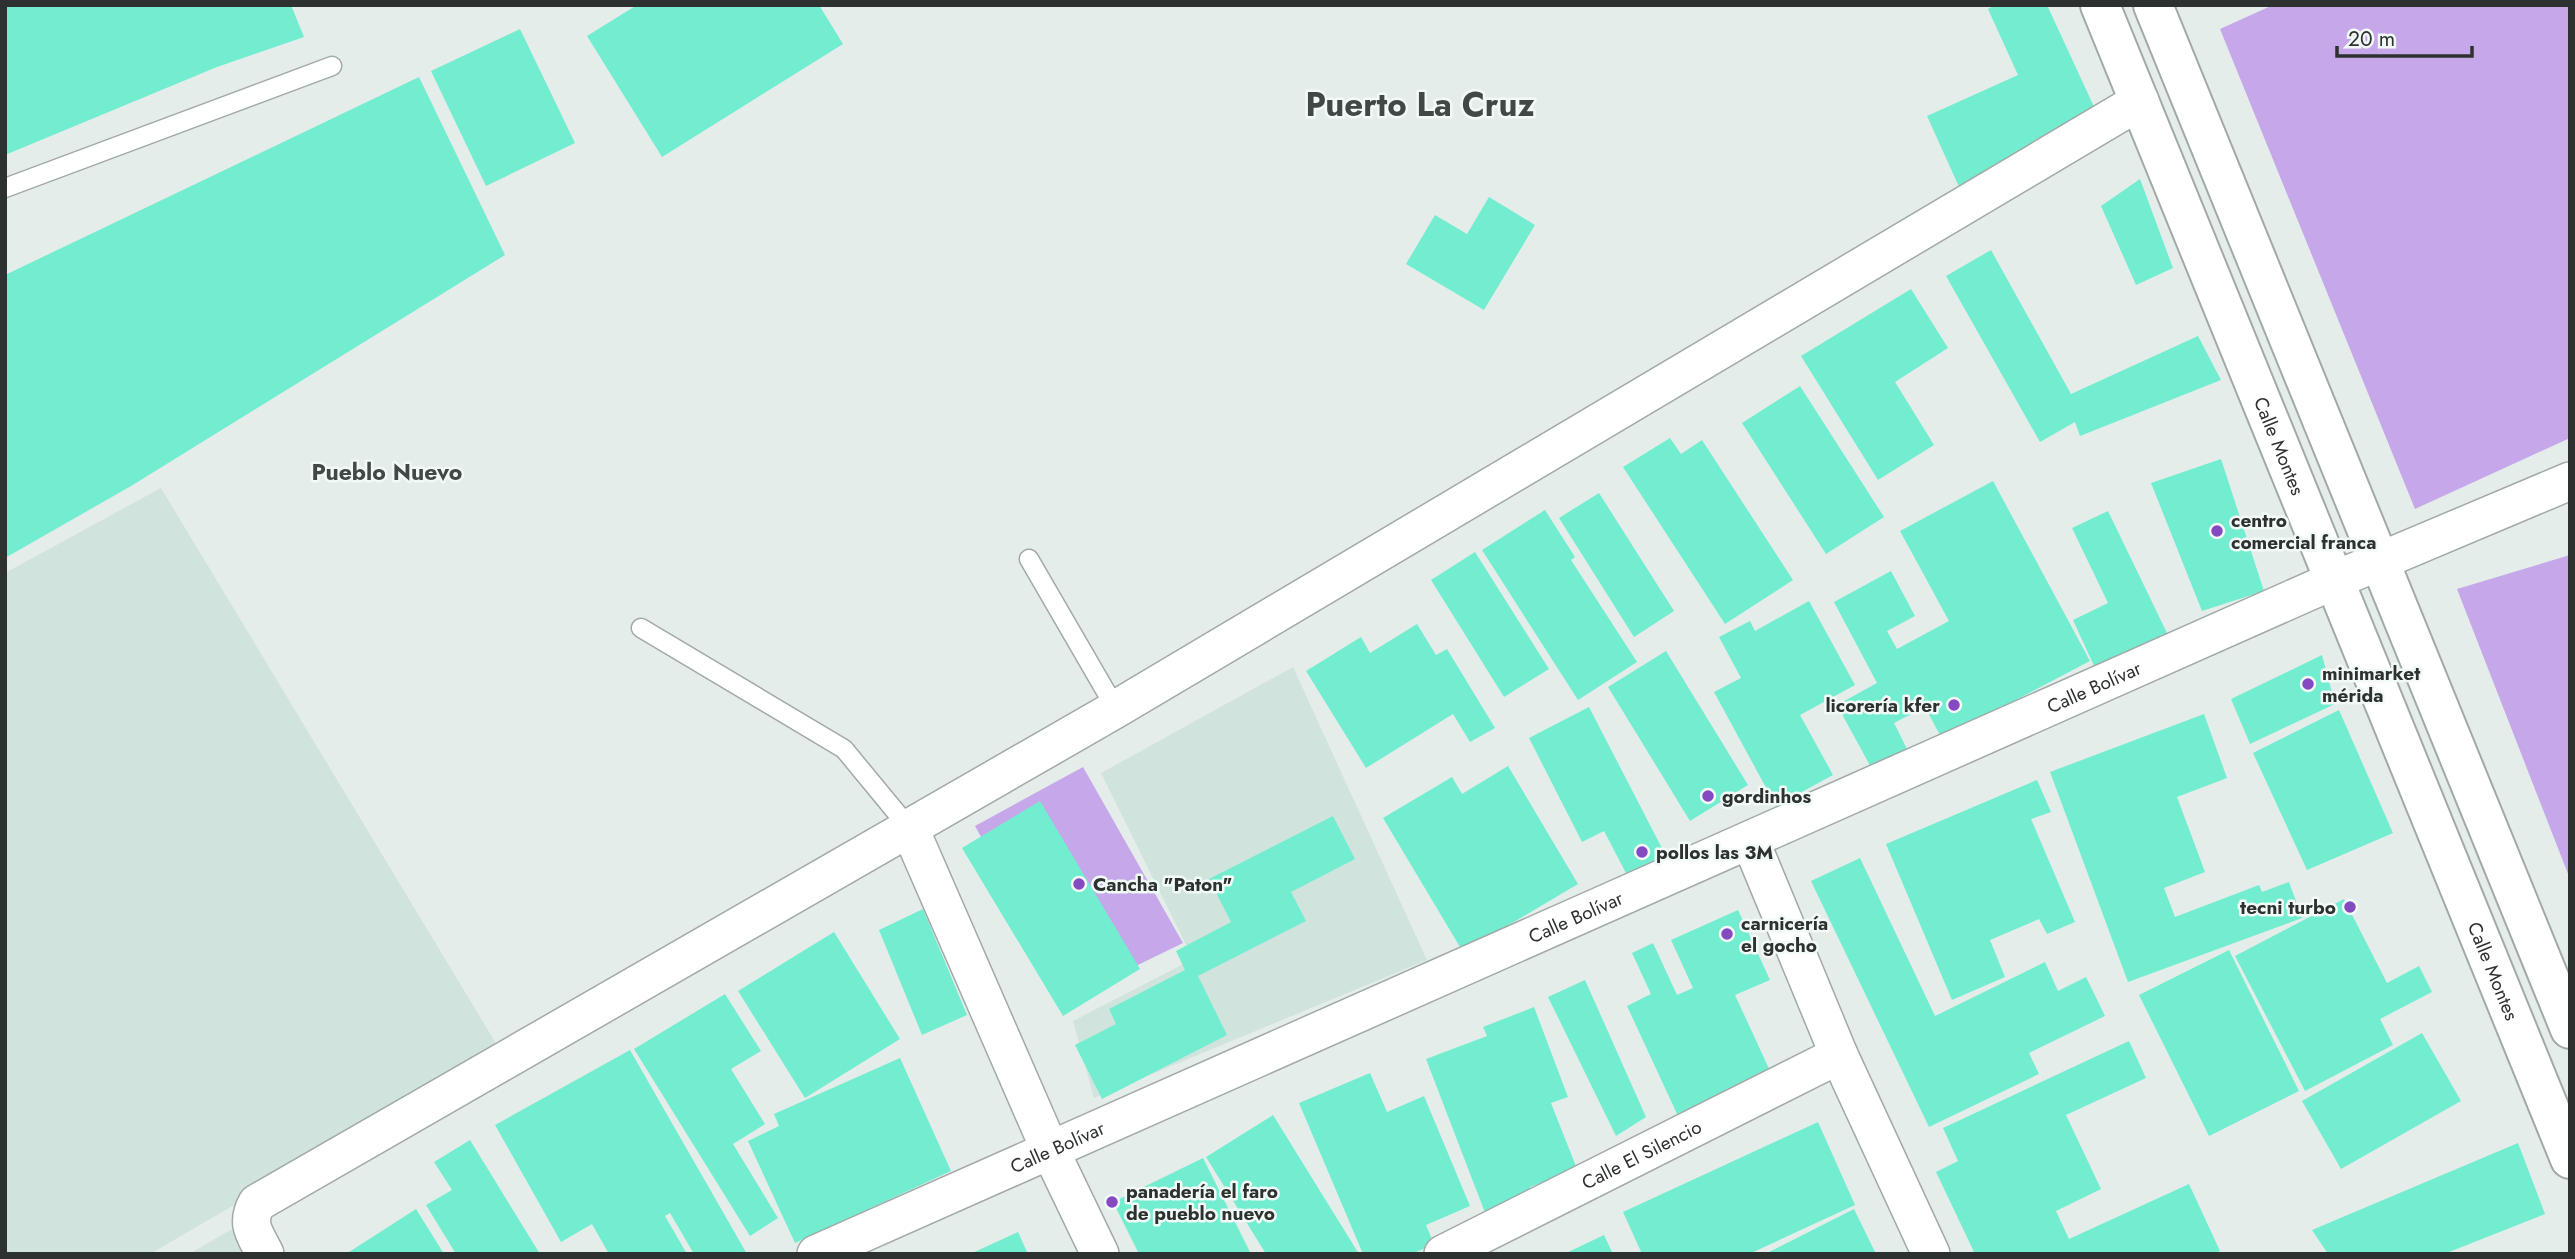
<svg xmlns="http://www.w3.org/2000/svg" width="2575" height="1259" font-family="Jost,sans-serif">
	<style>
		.built { fill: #d1e3dd }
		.green { fill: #c6a8ea }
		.building { fill: #73edcf }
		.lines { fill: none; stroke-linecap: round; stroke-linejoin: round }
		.service-casing { stroke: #a1aaa7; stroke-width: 21 }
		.minor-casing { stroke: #a1aaa7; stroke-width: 40 }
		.tertiary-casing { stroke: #a1aaa7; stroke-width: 42 }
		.service { stroke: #fff; stroke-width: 18 }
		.minor { stroke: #fff; stroke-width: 37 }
		.tertiary { stroke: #fff; stroke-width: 38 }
		.poi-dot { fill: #864ac0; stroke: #f1faf7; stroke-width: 2.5 }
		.labels { text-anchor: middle; stroke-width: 5; stroke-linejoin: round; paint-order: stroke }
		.street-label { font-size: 19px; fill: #2d3130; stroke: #f1faf7 }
		.poi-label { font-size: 19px; font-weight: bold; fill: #2d3130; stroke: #f1faf7; text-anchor: start }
		.quarter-label { font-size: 23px; font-weight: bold; fill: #414846; stroke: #f1faf7 }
		.town-label { font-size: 33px; font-weight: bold; fill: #414846; stroke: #f1faf7 }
	</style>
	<rect width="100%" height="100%" fill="#e4edea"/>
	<path class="built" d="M161 488 500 1050 150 1254H5V573Z
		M1293 667 1427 960 1094 1098 1073 1021 1193 959 1101 773Z
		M232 1229 244 1254H189Z"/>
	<path class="green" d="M2273 5H2570V438L2415 509 2220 29Z
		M2570 555V879L2457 589Z
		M1083 767 1183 943 1070 998 975 826Z"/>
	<path class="building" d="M5 5H291L304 37 217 67 5 155Z
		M637 5H819L843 44 662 157 587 36Z
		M1995 5H2047L2102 124 1960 189 1927 116 2018 75 1988 9Z
		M520 29 575 143 486 186 431 71Z
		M419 77 505 255 131 486 5 558V275Z
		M2140 179 2173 268 2136 285 2101 206Z
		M1489 197 1535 225 1484 310 1406 264 1435 215 1467 234Z
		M1991 250 2071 394 2198 336 2221 380 2080 436 2075 422 2040 442 1946 276Z
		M1911 289 1948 348 1895 382 1934 445 1878 480 1801 356Z
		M1800 386 1884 517 1826 554 1742 423Z
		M1670 438 1681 454 1702 440 1793 580 1725 624 1623 467Z
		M2221 459 2264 591 2202 611 2151 483Z
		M1993 481 2090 661 1942 739 1925 707 1894 723 1909 753 1873 771 1837 705 1877 683 1834 602 1891 571 1915 616 1887 631 1897 649 1949 621 1900 531Z
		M1599 493 1674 611 1634 637 1559 518Z
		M1545 510 1575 557 1571 560 1637 662 1578 700 1482 550Z
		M2108 511 2167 633 2095 668 2073 620 2108 603 2072 528Z
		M1475 552 1549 669 1504 697 1431 580Z
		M1809 601 1855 685 1800 715 1833 775 1776 806 1714 692 1741 678 1719 637 1750 621 1755 631Z
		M1417 624 1436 655 1447 649 1495 728 1470 742 1453 714 1366 768 1306 671 1361 637 1370 653Z
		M1666 651 1748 785 1690 821 1608 687Z
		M2322 655 2335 704 2250 744 2231 699Z
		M1589 707 1666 856 1627 875 1604 831 1582 842 1529 738Z
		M2339 710 2393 833 2307 870 2253 753Z
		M2204 714 2227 778 2177 797 2205 872 2164 888 2175 917 2259 885 2262 892 2289 882 2302 918 2128 982 2050 772Z
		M1508 766 1578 884 1463 952 1383 818 1452 777 1462 794Z
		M2037 780 2051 812 2031 819 2075 922 2047 934 2039 919 1990 940 2005 977 1952 1000 1886 844Z
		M1040 801 1140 969 1063 1016 962 848Z
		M1333 816 1355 859 1291 892 1306 921 1198 976 1227 1035 1102 1099 1075 1045 1116 1024 1109 1009 1185 970 1176 951 1231 922 1209 879Z
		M1860 858 1935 1016 2045 962 2058 991 2086 977 2105 1016 2029 1053 2039 1074 1929 1127 1811 881Z
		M2344 899 2387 983 2419 966 2432 992 2380 1019 2393 1045 2305 1091 2235 956Z
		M923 909 967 1015 922 1035 879 930Z
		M1738 910 1770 980 1735 995 1771 1073 1678 1116 1627 1006 1651 994 1632 953 1653 943 1677 995 1693 988 1671 940Z
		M834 932 900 1039 805 1098 738 991Z
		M2229 950 2299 1091 2209 1136 2139 995Z
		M1585 980 1646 1117 1616 1136 1548 997Z
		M725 994 761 1051 731 1069 765 1124 733 1144 778 1218 750 1236 634 1049Z
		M1534 1007 1568 1097 1551 1103 1577 1169 1530 1187 1537 1205 1489 1223 1426 1059 1487 1036 1483 1027Z
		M2422 1033 2461 1101 2341 1169 2302 1101Z
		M2129 1041 2146 1078 2066 1115 2101 1189 2056 1211 2069 1239 2189 1184 2220 1251 2214 1254H1975L1936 1172 1958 1161 1943 1128Z
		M630 1050 747 1254H694L670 1213 665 1216 687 1254H609L592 1224 561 1242 495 1125Z
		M900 1058 951 1171 795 1243 748 1141 779 1126 774 1114Z
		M1370 1073 1387 1112 1424 1096 1470 1206 1426 1225 1434 1244 1412 1254H1363L1299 1103Z
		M1273 1115 1359 1254H1266L1206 1157Z
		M1818 1122 1855 1205 1749 1254H1642L1623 1212Z
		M470 1140 540 1254H456L426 1205 452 1190 434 1162Z
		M2518 1143 2545 1214 2444 1254H2328L2312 1230Z
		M1203 1158 1251 1254H1139L1113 1202Z
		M416 1209 444 1254H346Z
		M1854 1209 1876 1254H1765Z
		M1018 1232 1028 1254H970Z
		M1604 1235 1613 1254H1564Z"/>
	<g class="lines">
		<g class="service-casing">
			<path id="service" d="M5 188 332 66
				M1029 559 1116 709
				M641 628 844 749 910 829"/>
		</g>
		<g class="minor-casing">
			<g id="minor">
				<path d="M910 829 1050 1150 1100 1254"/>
				<path d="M1750 840 1839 1055 1931 1254"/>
				<path d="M265 1254C255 1234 245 1224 257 1203L1116 709 2140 101"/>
				<path id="s1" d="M816 1254 2335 580 2570 481"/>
				<path id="s2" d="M1443 1254 1839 1055"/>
			</g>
		</g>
		<g class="tertiary-casing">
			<g id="tertiary">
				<path id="s3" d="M2100 5 2570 1159"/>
				<path d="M2153 5 2570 1029"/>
			</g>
		</g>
		<use href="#service" class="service"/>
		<use href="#minor" class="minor"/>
		<use href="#tertiary" class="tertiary"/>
	</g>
	<g class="poi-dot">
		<circle cx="2217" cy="531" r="7"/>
		<circle cx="2308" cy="684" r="7"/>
		<circle cx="1954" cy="705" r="7"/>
		<circle cx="1708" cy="796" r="7"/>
		<circle cx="1642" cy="852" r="7"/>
		<circle cx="1079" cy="884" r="7"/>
		<circle cx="2350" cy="907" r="7"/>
		<circle cx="1727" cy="934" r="7"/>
		<circle cx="1112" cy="1202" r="7"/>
	</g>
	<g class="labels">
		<g class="street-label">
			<text dy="7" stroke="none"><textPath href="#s3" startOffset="476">Calle Montes</textPath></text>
			<text dy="7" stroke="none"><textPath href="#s1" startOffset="1398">Calle Bolívar</textPath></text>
			<text dy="7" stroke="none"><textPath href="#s1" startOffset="831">Calle Bolívar</textPath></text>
			<text dy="7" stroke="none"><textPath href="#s3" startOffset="1043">Calle Montes</textPath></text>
			<text dy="7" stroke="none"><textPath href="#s1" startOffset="264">Calle Bolívar</textPath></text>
			<text dy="7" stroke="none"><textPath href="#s2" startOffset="222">Calle El Silencio</textPath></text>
		</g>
		<g class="poi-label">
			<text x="2231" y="527">centro<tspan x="2231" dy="22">comercial franca</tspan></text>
			<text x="2322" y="680">minimarket<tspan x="2322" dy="22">mérida</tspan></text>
			<text x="1940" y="712" text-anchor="end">licorería kfer</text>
			<text x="1722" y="803">gordinhos</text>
			<text x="1656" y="859">pollos las 3M</text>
			<text x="1093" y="891">Cancha "Paton"</text>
			<text x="2336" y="914" text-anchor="end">tecni turbo</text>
			<text x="1741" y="930">carnicería<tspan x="1741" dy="22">el gocho</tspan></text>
			<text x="1126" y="1198">panadería el faro<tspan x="1126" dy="22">de pueblo nuevo</tspan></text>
		</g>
		<g class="quarter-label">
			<text x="387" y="480">Pueblo Nuevo</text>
		</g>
		<g class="town-label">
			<text x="1420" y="116">Puerto La Cruz</text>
		</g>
	</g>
	<rect width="2575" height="1259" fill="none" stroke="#2d3130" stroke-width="14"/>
	<path d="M2337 46v10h135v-10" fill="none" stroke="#2d3130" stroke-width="3.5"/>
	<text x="2348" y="46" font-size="21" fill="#2d3130" stroke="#f1faf7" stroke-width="5" paint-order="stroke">20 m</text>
</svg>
